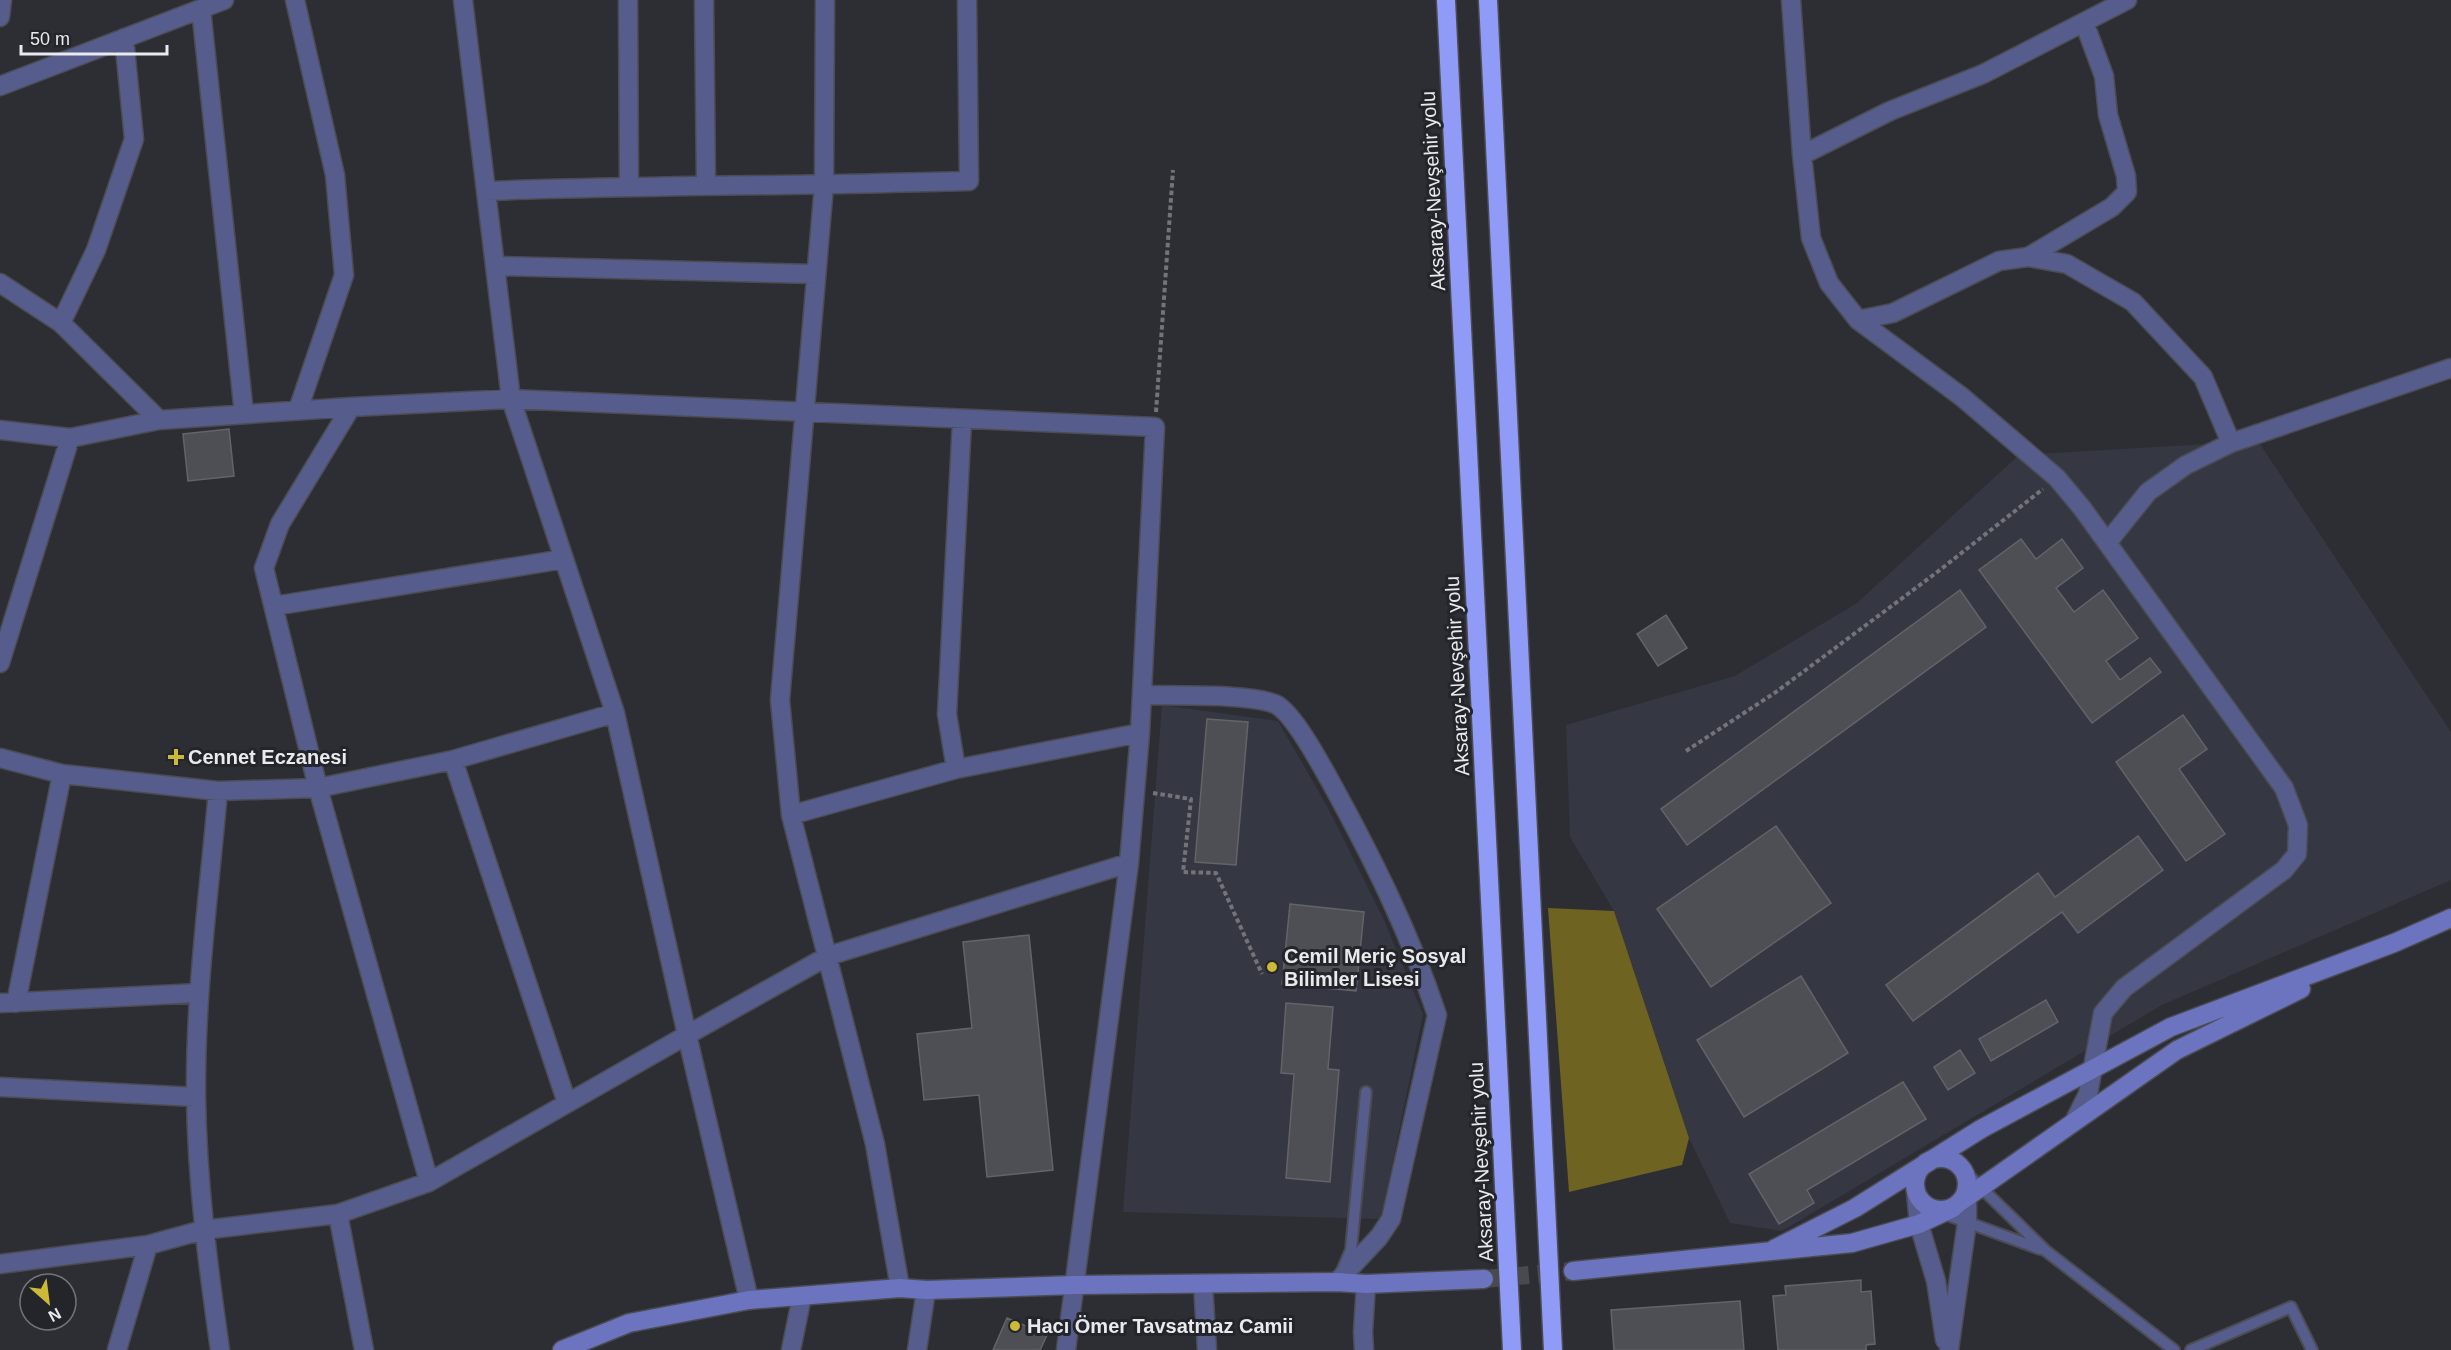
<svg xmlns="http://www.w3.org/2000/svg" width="2451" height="1350" font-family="Arial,sans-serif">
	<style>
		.built { fill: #353742 }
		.forest { fill: #6e6321 }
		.building { fill: #4e4f55; stroke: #63646a; stroke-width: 1.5 }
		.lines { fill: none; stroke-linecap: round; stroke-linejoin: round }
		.secondary-tunnel { stroke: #494a50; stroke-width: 18; stroke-dasharray: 18 9; stroke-linecap: butt }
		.lane-casing { stroke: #4b4c52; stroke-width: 14 }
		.street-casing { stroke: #4b4c52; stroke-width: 21 }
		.secondary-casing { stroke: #4b4c52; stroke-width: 21 }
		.highway-casing { stroke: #4b4c52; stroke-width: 21 }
		.path { stroke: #737479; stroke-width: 4; stroke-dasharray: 4.5 3; stroke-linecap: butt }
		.lane { stroke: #565c8b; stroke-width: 10 }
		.street { stroke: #565c8b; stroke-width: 18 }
		.secondary { stroke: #6c74bf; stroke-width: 18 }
		.highway { stroke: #909bf7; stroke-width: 18 }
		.poi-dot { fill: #ccb938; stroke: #24252a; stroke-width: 2 }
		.labels { text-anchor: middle; stroke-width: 6; stroke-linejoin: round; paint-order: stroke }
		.street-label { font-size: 20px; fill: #e9eaed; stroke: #24252a }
		.poi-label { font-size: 20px; font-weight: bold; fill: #e9eaed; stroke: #24252a; text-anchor: start }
	</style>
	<rect width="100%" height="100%" fill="#2d2e34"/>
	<path class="built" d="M2258 441 2451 732V880L2162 1005 1782 1231 1730 1223 1689 1138 1614 911 1570 837 1566 725 1735 676 1857 603 2019 455Z
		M1162 705 1278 721 1327 806 1384 920 1423 1014 1381 1219 1123 1212Z"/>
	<path class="forest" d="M1548 908 1614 911 1689 1138 1682 1165 1569 1192Z"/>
	<path class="building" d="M229 429 234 476 188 481 183 434Z
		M2021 539 2036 559 2062 539 2083 568 2056 588 2074 612 2103 590 2138 638 2106 661 2120 680 2150 658 2161 672 2092 723 1979 570Z
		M1960 590 1986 627 1687 845 1661 809Z
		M1666 615 1687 648 1658 666 1637 634Z
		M2183 715 2207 749 2179 769 2225 834 2186 861 2116 762Z
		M1207 719 1248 722 1236 865 1195 862Z
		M1776 826 1831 903 1711 987 1657 909Z
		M2138 836 2163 870 2078 933 2062 912 1913 1021 1886 985 2038 873 2055 897Z
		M1290 904 1364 912 1356 991 1282 984Z
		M1029 935 1053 1170 987 1177 979 1095 924 1100 917 1034 972 1028 963 942Z
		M1801 976 1848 1053 1744 1117 1697 1040Z
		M2046 1000 2058 1022 1991 1061 1979 1039Z
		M1286 1003 1333 1007 1328 1069 1339 1070 1330 1182 1286 1178 1294 1074 1281 1073Z
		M1960 1050 1975 1073 1948 1090 1934 1067Z
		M1903 1082 1926 1119 1807 1190 1814 1203 1779 1224 1749 1174Z
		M1861 1280V1292L1871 1291 1875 1344 1866 1345V1350H1778L1773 1296 1786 1295 1785 1286Z
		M1740 1301 1744 1350H1614L1611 1310Z
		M1007 1318 1047 1335 1040 1350H993Z"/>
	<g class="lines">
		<path class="secondary-tunnel" d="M1484 1279 1573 1271"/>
		<g class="lane-casing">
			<path id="lane" d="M1962 1169 2046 1251 2174 1350
				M1942 1213 2040 1249
				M1342 1271 1351 1250 1366 1092
				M2191 1350 2291 1307 2312 1350"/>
		</g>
		<g class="street-casing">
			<path id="street" d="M295 0 335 175 344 275 298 410
				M628 0 629 186
				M704 0 706 185
				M825 0 824 185 780 700 791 815 875 1144 900 1288
				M1791 0 1802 155 1811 238 1829 283 1858 320 1962 397 2057 478 2082 508 2284 788 2298 825 2297 854 2284 870 2124 988 2103 1013 2088 1094 2075 1120
				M201 9 244 414
				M0 17 2 0
				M0 86 224 0
				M1802 155 1890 111 1983 74 2127 0
				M486 191C647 185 808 186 969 181L967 0
				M2028 257 2112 207 2127 192 2126 176 2108 115 2104 76 2084 22
				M495 266 815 274
				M0 283 61 323 159 420
				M1858 320 1893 313 1999 261 2028 257 2067 264 2133 302 2203 377 2231 443
				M61 323 96 250 134 139 124 38
				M351 407 280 524 264 568 318 788 429 1182
				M0 430 70 438 159 420 351 407 511 399 1155 427 1140 733 1129 863 1066 1350
				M2107 543 2148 492 2186 465 2231 443 2451 368
				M274 606 564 559
				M0 663 70 438
				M1142 695C1171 696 1255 693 1277 705 1294 715 1319 761 1329 779 1371 855 1410 933 1437 1015L1391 1219 1379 1237 1337 1282
				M0 758 62 774 218 791 318 788 453 760 615 713
				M453 760 567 1103
				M956 769 947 714 962 420
				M218 791C209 893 195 994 196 1096 197 1181 208 1266 220 1350
				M791 815 956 769 1140 733
				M0 1003 199 993
				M16 1003 62 774
				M0 1087 196 1097
				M1916 1192 1919 1224 1936 1281 1945 1340
				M338 1214 364 1350
				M0 1264 148 1245 203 1230 338 1214 429 1182 687 1035 615 713 511 399 463 0
				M1203 1284 1207 1350
				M749 1300 687 1035 828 956 1129 863
				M117 1350 148 1245
				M791 1350 802 1296
				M917 1350 926 1290
				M1364 1350 1363 1332 1366 1284
				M1949 1350 1967 1222V1186"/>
		</g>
		<g class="secondary-casing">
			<path id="secondary" d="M1915 1184a26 26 0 1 1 52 0a26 26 0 1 1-52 0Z
				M1960 1202 2177 1050 2301 989
				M1774 1249 1855 1208 1981 1129 2171 1027 2394 943 2451 918
				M1573 1271 1852 1243 1919 1224 1953 1208
				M562 1350 629 1323 749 1300 900 1288 926 1290 1075 1285 1337 1282 1366 1284 1484 1279"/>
		</g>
		<g class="highway-casing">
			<path id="highway" d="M1446 0 1512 1350
				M1488 0 1553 1350"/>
		</g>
		<path class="path" d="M1156 412 1173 170
			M1686 751 1776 692 1936 573 2043 489
			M1153 793 1191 799 1183 872 1216 873 1262 974"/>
		<use href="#lane" class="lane"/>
		<use href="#street" class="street"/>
		<use href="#secondary" class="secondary"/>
		<use href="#highway" class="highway"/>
	</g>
	<g class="poi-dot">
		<path d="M173 748h6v6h6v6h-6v6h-6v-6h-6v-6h6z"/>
		<circle cx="1272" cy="967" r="6"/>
		<circle cx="1015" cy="1326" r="6"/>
	</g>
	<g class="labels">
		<g class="street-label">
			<text transform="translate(1433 191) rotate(-93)" y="7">Aksaray-Nevşehir yolu</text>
			<text transform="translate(1457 676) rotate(-93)" y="7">Aksaray-Nevşehir yolu</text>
			<text transform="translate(1481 1162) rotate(-93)" y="7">Aksaray-Nevşehir yolu</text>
		</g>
		<g class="poi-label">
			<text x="188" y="764">Cennet Eczanesi</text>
			<text x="1284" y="963">Cemil Meriç Sosyal<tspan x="1284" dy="23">Bilimler Lisesi</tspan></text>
			<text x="1027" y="1333">Hacı Ömer Tavsatmaz Camii</text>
		</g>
	</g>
	<g transform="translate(48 1302) rotate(152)"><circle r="28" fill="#24252a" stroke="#737478" stroke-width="1.5"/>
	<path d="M0-4.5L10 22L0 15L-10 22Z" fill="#ccb938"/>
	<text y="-9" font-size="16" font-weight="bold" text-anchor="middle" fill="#e9eaed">N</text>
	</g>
	<path d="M21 45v9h146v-9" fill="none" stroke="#e9eaed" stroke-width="3"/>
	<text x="30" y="45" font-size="18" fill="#e9eaed" stroke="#24252a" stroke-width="4.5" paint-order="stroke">50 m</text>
</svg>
